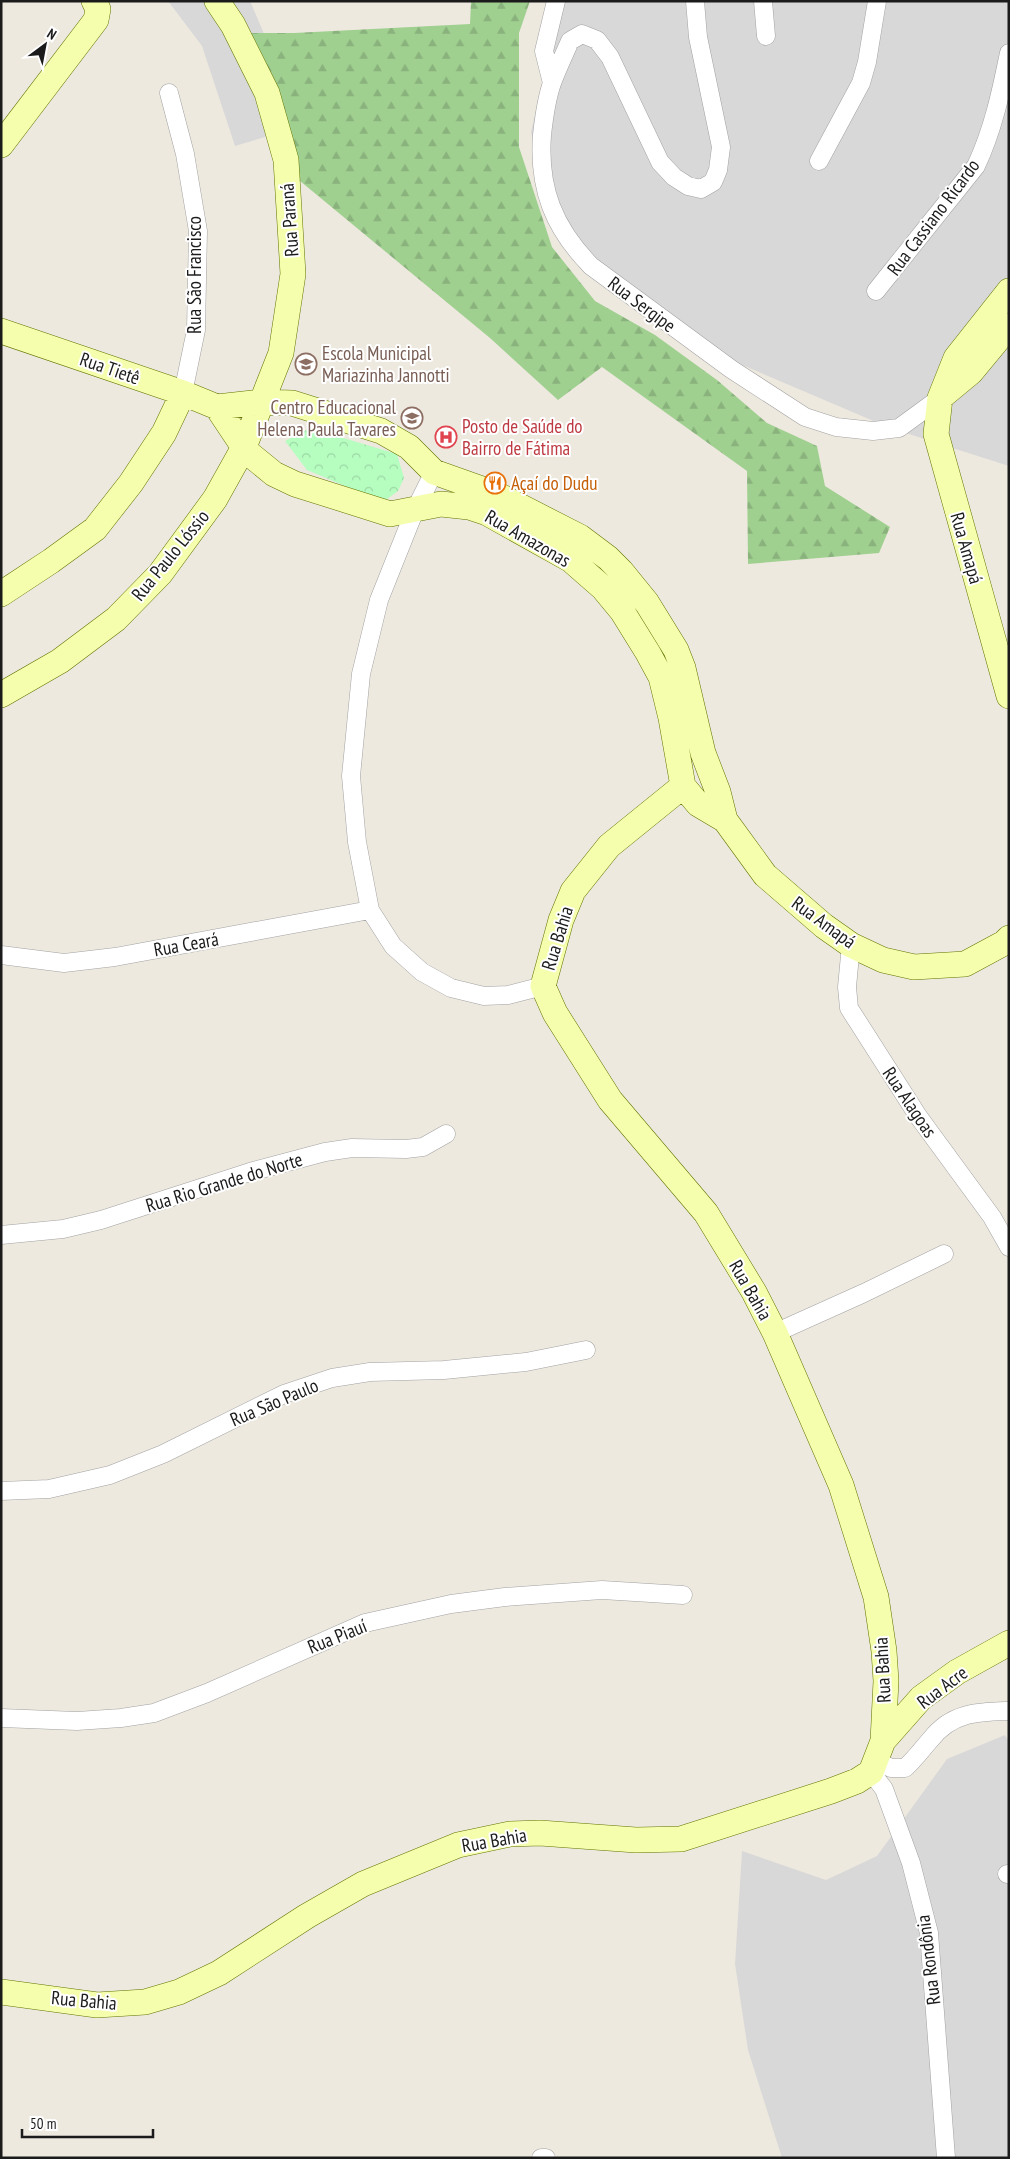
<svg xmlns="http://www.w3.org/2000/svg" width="1010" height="2159" font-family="'PT Sans Narrow',sans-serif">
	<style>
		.residential { fill: #d9d8d8 }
		.forest { fill: url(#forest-firs) }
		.park { fill: url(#park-crowns) }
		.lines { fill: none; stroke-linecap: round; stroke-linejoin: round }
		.street-casing { stroke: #a2a2a2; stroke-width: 19 }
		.secondary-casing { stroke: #617400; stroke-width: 26 }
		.street { stroke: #fff; stroke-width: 18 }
		.secondary { stroke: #f5fead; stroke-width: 25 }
		.labels { text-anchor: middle; stroke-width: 4; stroke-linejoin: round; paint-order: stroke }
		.street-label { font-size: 19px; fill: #1b1b1b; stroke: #fff }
		.education-label { font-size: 19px; fill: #785e54; stroke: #fff; text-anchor: start }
		.health-label { font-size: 19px; fill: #be3a42; stroke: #fff; text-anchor: start }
		.food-label { font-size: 19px; fill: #c56008; stroke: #fff; text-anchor: start }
	</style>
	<defs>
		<pattern id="forest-firs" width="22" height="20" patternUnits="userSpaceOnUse" patternTransform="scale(1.25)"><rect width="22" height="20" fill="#a0d090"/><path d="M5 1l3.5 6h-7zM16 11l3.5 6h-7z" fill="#89b27c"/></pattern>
		<pattern id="park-crowns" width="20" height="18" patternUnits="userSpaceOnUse" patternTransform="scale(1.25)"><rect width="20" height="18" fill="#b6fdc0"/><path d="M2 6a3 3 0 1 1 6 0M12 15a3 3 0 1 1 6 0" fill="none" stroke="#9cd8a4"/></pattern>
	</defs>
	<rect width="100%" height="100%" fill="#eee9df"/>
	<path class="residential" d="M168 1H250L271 50 285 131 235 146 202 46Z
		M561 1H1009V466L890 428 679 338 560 242 531 132Z
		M1005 1735 1009 1742V2158H782L748 2050 735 1964 742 1851 826 1880 877 1856 947 1759Z"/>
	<path class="forest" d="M471 1H530L519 33V147L552 247 595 301 655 335 717 380 767 423 817 446 825 486 890 527 879 553 748 564 747 471 602 367 558 400 490 338 294 176 242 33H294L470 24Z"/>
	<path class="park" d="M310 428 397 454 404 478 398 491 383 502 307 470 285 441Z"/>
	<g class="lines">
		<g class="street-casing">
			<path id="street" d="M695 1 698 37 721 147 718 170 713 182 701 189 688 186 674 177 660 162 610 57 597 40 582 34 570 41C564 55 557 69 552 83 546 100 544 117 542 135 538 189 554 228 591 266L731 369 805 417 836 427 873 431 899 428 940 398
				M763 1 766 36
				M552 83 544 51 556 1
				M169 93 185 154 198 231 196 330 183 393
				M819 161 861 83 867 62 877 1
				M876 291 976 166C993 130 1001 92 1009 53
				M434 472 415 510 379 600 361 674 351 776 357 842 370 910 393 946 422 972 451 988 484 996 508 995 543 986
				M851 945 847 987 849 1008 918 1116 992 1217 1009 1247
				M1 955 64 963 115 957 370 910
				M1 1235 63 1229 101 1220 250 1172 325 1152 352 1148 406 1149 423 1147 446 1134
				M775 1333 864 1293 944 1254
				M1 1491 49 1489 110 1475 163 1454 284 1394 332 1378 370 1372 444 1370 526 1362 586 1350
				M1 1718 77 1721 121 1718 154 1713 207 1693 365 1623 451 1604 505 1597 602 1590 683 1595
				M877 1761 891 1768H905C915 1759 922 1749 931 1739 952 1712 978 1712 1009 1711
				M871 1772 884 1789 911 1863 929 1933 946 2158
				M1007 1874H1009
				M541 2158H546"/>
		</g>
		<g class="secondary-casing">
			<path id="secondary" d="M1 145 96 20 98 9 94 1
				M1009 291 956 358 940 398 936 434 1009 696
				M1 331 183 393 217 407 262 402 292 403 381 431 409 447 434 472 496 494 580 537 608 558 621 571 647 603 676 650 683 668 703 753 718 792 725 820 765 875 824 926 851 945 883 960 914 967 965 964 1004 943 1009 938
				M942 396 971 372 1009 326
				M217 407 247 452 274 474 295 484 390 514 441 504 469 507 487 513 571 560 603 588 622 611 648 653 661 677 671 718 683 786 698 804 725 820
				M1 594 51 561 95 529 131 483 164 433 183 393
				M1 695 60 661 116 619 160 574 215 499 244 447 281 353 293 274 286 160 267 93 233 25 217 1
				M883 1741 921 1698 957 1672 1009 1643
				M1 1992 97 2005 145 2002 179 1992 219 1973 307 1916 363 1884 458 1845 510 1834 540 1833 636 1840 681 1839 831 1791 857 1781 871 1772 883 1741 886 1681 884 1651 876 1597 841 1485 775 1333 754 1292 706 1213 610 1100 555 1013 543 986 561 920 573 891 609 846 683 786"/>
		</g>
		<use href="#street" class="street"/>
		<use href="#secondary" class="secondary"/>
	</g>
	<defs>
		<g id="school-ring" transform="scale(1.125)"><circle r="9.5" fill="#fff" stroke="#8d6e63" stroke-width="1.5"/><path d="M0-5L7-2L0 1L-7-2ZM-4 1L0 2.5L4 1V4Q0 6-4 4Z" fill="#8d6e63"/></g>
		<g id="hospital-ring" transform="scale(1.125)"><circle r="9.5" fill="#fff" stroke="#e0444e" stroke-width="1.5"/><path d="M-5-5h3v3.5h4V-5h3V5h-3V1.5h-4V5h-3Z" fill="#e0444e"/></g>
		<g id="restaurant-ring" transform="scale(1.125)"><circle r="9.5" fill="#fff" stroke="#e8710a" stroke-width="1.5"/><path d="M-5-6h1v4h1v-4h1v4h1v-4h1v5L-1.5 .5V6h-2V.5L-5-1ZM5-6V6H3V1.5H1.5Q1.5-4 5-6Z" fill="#e8710a"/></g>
	</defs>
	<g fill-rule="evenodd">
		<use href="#school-ring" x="306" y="364"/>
		<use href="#school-ring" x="412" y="418"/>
		<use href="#hospital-ring" x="446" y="437"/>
		<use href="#restaurant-ring" x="495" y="483"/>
	</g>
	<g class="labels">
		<g class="street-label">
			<text transform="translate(933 217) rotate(-53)" y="7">Rua Cassiano Ricardo</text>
			<text transform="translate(289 220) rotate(-94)" y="7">Rua Paraná</text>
			<text transform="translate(194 275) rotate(-90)" y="7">Rua São Francisco</text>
			<text transform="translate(642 304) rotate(37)" y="7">Rua Sergipe</text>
			<text transform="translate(110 368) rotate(19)" y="7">Rua Tietê</text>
			<text transform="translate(528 538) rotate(30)" y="7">Rua Amazonas</text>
			<text transform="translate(967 548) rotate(74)" y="7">Rua Amapá</text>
			<text transform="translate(170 555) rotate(-51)" y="7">Rua Paulo Lóssio</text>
			<text transform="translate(824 922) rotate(36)" y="7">Rua Amapá</text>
			<text transform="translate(557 938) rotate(-73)" y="7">Rua Bahia</text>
			<text transform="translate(186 944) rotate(-10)" y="7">Rua Ceará</text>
			<text transform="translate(910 1102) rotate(56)" y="7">Rua Alagoas</text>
			<text transform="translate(224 1182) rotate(-17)" y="7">Rua Rio Grande do Norte</text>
			<text transform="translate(751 1290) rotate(60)" y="7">Rua Bahia</text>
			<text transform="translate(274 1402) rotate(-23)" y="7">Rua São Paulo</text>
			<text transform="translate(337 1636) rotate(-22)" y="7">Rua Piauí</text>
			<text transform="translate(882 1670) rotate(-93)" y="7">Rua Bahia</text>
			<text transform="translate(942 1687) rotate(-37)" y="7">Rua Acre</text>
			<text transform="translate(494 1840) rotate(-10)" y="7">Rua Bahia</text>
			<text transform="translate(928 1960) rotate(-97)" y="7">Rua Rondônia</text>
			<text transform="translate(84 2000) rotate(5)" y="7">Rua Bahia</text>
		</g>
		<g class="education-label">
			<text x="322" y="360">Escola Municipal<tspan x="322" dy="22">Mariazinha Jannotti</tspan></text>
			<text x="396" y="414" text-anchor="end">Centro Educacional<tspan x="396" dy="22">Helena Paula Tavares</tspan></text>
		</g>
		<g class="health-label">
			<text x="462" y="433">Posto de Saúde do<tspan x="462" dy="22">Bairro de Fátima</tspan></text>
		</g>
		<g class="food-label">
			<text x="511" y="490">Açaí do Dudu</text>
		</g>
	</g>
	<rect width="1010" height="2159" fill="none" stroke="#1b1b1b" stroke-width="5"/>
	<g transform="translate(45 45) rotate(32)" stroke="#ffffff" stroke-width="4" paint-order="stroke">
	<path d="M0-4L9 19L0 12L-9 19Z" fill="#1b1b1b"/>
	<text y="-8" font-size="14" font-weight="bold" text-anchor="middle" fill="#1b1b1b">N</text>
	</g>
	<path d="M22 2129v8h131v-8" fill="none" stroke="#1b1b1b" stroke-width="2.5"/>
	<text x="30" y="2129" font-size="15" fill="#1b1b1b" stroke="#ffffff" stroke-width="4" paint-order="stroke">50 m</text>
</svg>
